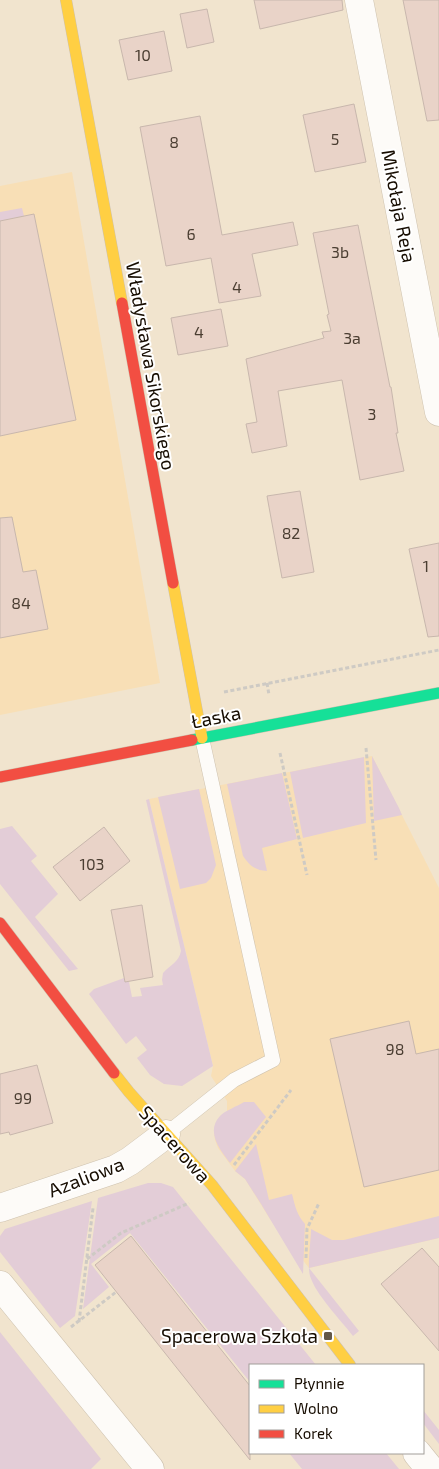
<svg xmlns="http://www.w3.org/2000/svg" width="439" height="1469" font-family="'Exo 2',sans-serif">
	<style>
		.built { fill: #f8dfb6 }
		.green { fill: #e3cdd7 }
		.building { fill: #e9d3c8; stroke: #c8b7ad }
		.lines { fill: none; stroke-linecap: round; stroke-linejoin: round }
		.lane-casing { stroke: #cec2af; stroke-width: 15 }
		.street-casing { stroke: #cec2af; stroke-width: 29 }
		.fast-casing { stroke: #cec2af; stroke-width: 12 }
		.slow-casing { stroke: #cec2af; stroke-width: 12 }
		.jam-casing { stroke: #cec2af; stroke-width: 12 }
		.path { stroke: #cecac4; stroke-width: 3; stroke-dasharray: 4 2.5; stroke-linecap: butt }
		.lane { stroke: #fdfbf8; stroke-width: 14 }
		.street { stroke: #fdfbf8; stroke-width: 28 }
		.fast { stroke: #16e098; stroke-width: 11 }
		.slow { stroke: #ffcf43; stroke-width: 11 }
		.jam { stroke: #f24e42; stroke-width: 11 }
		.poi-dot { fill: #635848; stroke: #fff; stroke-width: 2 }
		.labels { text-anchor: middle; stroke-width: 4; stroke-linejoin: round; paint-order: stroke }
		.number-label { font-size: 16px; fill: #4b3e32 }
		.street-label { font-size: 19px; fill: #160c00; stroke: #fff }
		.poi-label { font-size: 19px; fill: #160c00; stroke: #fff; text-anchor: end }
	</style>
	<rect width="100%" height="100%" fill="#f1e4ce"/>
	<path class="built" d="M72 172 160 683 0 715V186Z
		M372 756 439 888V1238L309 1268 270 1219 245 1179 235 1171 218 1148 215 1140 214 1132 216 1123 220 1116 227 1112V1101L211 1076 213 1066 149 799Z"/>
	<path class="green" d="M22 208 24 216 0 221V212Z
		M372 756 399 808 402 815 374 821Z
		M364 757 366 823 303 838 290 772Z
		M282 773 297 839 262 848 267 871C255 870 250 866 243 856L227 784Z
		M199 789 216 865 211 878 206 883 180 889 158 797Z
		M149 799 213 1066 182 1086 164 1084 150 1075 137 1058 147 1050 136 1036 126 1044 89 994 94 989 124 978 125 982H129L132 997 142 996 140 988 163 985 162 980 163 973C170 965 179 962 181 951L146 800Z
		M12 826 37 856 31 861 58 894 35 917 78 969 69 971 0 884V829Z
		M244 1102H254L266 1117 230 1163C221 1151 205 1132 220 1116 224 1111 238 1106 244 1102Z
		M256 1144 269 1200 292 1194C295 1206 297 1215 305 1224L303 1274 261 1204 245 1179 235 1171Z
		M148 1183H161L173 1187 316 1365H250V1382L130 1233 91 1264 109 1287 83 1309 98 1198Z
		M92 1201 75 1316 60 1328 0 1252V1236L5 1229Z
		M439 1216V1238L309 1268 359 1331 353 1336C340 1319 316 1295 310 1276 307 1266 311 1240 311 1229L332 1240H344Z
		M0 1332 101 1459 91 1469H0Z
		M423 1410 439 1430V1444L423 1423Z
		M289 1453H386L399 1469H302Z"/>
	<path class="building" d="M254 0H342L343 10 260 29Z
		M403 0H439V120L427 121Z
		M207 9 214 42 187 48 180 14Z
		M164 31 172 71 128 80 119 40Z
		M354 104 366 162 315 172 303 115Z
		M200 116 222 235 293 222 298 245 252 254 261 296 219 303 211 258 166 266 140 127Z
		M34 214 76 420 0 436V221Z
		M358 225 390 387H391L398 433H396L404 471 360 480 342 380 278 391 287 446 252 453 246 424 257 422 246 359 324 338 322 332 331 331 327 315 329 314 313 233Z
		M221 309 228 346 178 355 171 318Z
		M300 491 314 572 282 578 267 496Z
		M12 517 23 572 36 570 48 629 0 638V518Z
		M439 543V636L428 637 409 549Z
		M104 827 130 861 80 901 53 867Z
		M142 905 153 977 125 982 111 910Z
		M409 1021 416 1054 439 1049V1170L364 1187 330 1039Z
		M37 1065 53 1123 10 1135 9 1132 0 1134V1074Z
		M131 1236 250 1386V1460L95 1265Z
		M422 1248 439 1267V1351L381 1284Z"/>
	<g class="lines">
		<g class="lane-casing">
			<path id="lane" d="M166 1134 234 1080 273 1060 202 738"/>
		</g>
		<g class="street-casing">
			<path id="street" d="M359 0 439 412
				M0 1208 116 1169 130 1161 166 1134
				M0 1285 150 1469
				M417 1453 430 1469"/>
		</g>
		<g class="fast-casing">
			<path id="fast" d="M192 740 439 693"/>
		</g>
		<g class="slow-casing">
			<path id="slow" d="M66 0 122 303
				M173 583 202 738
				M114 1073 129 1092 212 1185 350 1365"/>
		</g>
		<g class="jam-casing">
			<path id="jam" d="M122 303 173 583
				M0 777 192 740
				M0 923 114 1073"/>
		</g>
		<path class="path" d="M267 683 269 695
			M224 692 439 650
			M366 748 376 860
			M280 753 307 875
			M234 1165 291 1090
			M306 1258 307 1229 319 1203
			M87 1259 121 1233 189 1203
			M79 1322 93 1208
			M71 1327 116 1292"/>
		<use href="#lane" class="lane"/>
		<use href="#street" class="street"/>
		<use href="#fast" class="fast"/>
		<use href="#slow" class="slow"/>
		<use href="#jam" class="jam"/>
	</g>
	<rect class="poi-dot" x="323" y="1331" width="10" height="10" rx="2.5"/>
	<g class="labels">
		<g class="number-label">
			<text x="143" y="61">10</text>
			<text x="335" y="145">5</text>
			<text x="174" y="148">8</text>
			<text x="191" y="240">6</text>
			<text x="340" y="258">3b</text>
			<text x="237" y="293">4</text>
			<text x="199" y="338">4</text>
			<text x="352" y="344">3a</text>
			<text x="372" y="420">3</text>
			<text x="291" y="539">82</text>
			<text x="426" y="572">1</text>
			<text x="21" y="609">84</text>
			<text x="92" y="870">103</text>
			<text x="395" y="1055">98</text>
			<text x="23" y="1104">99</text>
		</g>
		<g class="street-label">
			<text transform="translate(399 206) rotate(79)" y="7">Mikołaja Reja</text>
			<text transform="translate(151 366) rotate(80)" y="7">Władysława Sikorskiego</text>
			<text transform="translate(216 717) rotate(-11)" y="7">Łaska</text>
			<text transform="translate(175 1144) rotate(48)" y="7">Spacerowa</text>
			<text transform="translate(86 1177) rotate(-21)" y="7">Azaliowa</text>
		</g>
		<g class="poi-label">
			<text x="318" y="1343">Spacerowa Szkoła</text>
		</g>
	</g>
	<rect x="249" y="1364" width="175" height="90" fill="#ffffff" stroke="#a29e99"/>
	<rect x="259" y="1380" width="25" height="8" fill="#16e098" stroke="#a29e99"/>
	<text x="294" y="1389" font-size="15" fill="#160c00">Płynnie</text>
	<rect x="259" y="1405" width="25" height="8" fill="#ffcf43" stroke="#a29e99"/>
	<text x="294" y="1414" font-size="15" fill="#160c00">Wolno</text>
	<rect x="259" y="1430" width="25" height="8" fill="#f24e42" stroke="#a29e99"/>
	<text x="294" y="1439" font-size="15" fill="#160c00">Korek</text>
</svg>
